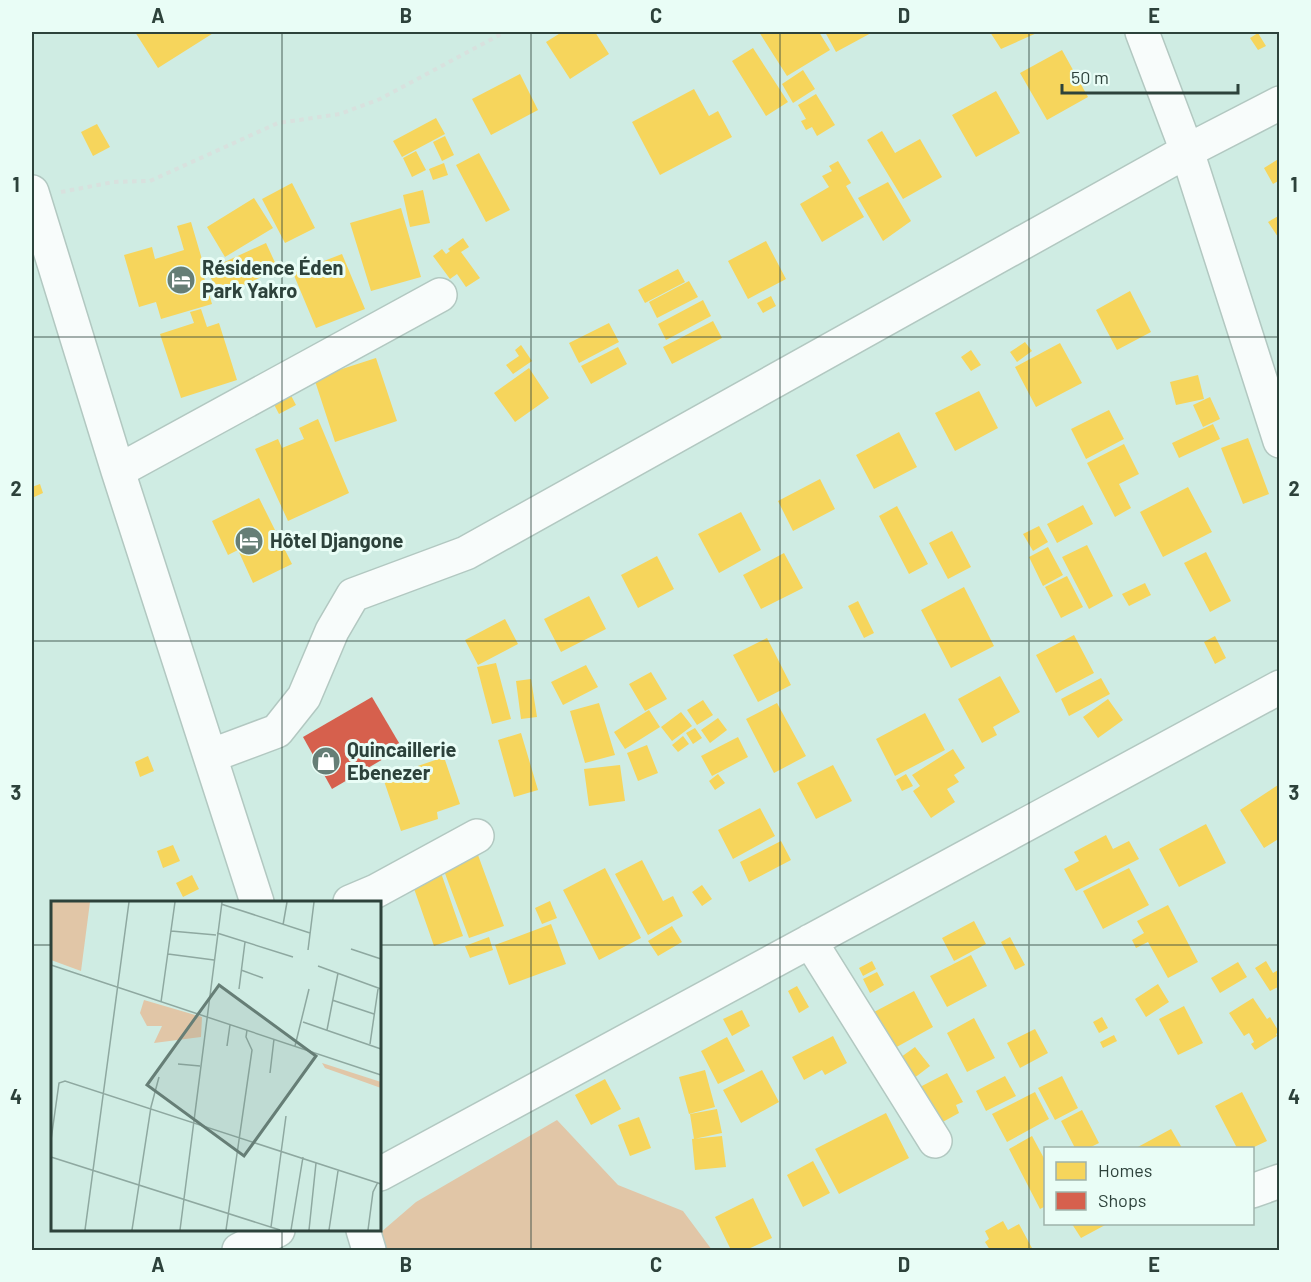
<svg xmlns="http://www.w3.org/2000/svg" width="1311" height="1282" font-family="Barlow,sans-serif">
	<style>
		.green { fill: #e1c6a7 }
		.homes { fill: #f6d55c }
		.shops { fill: #d6604d }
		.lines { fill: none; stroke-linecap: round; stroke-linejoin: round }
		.minor-casing { stroke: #b2c8c1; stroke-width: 36 }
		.path { stroke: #d8e1de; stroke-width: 4; stroke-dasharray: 4.5 4.5; stroke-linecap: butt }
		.minor { stroke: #f8fcfb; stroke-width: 33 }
		.grid { fill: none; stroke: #2d423b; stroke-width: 1.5; stroke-opacity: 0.55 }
		.labels { text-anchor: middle; stroke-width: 6; stroke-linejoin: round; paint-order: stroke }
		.poi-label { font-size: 20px; font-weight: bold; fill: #2d423b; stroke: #e9fdf6; text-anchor: start }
		.inset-road { fill: none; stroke: #8ea8a0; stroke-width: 1.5 }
		.view { fill: #667e76; fill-opacity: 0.15; stroke: #667e76; stroke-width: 3 }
		.inset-edge { fill: none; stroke: #2d423b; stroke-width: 3 }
		.neatline { fill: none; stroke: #2d423b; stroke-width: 2 }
		.grid-label { font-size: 20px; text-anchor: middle; font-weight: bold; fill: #2d423b }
	</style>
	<rect width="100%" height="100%" fill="#cfece3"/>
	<path class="green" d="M557 1120 618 1185 683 1211 712 1250H386L380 1233 416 1202Z"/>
	<path class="homes" d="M135 32H215L158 68Z
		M562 32H595L609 54 570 79 546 42Z
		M759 32H819L830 50 787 76Z
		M825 32H873L836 52Z
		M990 32H1039L1001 49Z
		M1258 33 1266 46 1258 50 1250 38Z
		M753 48 788 102 766 116 732 61Z
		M1062 50 1088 97 1047 120 1020 73Z
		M803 70 815 89 793 103 782 84Z
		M520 74 538 110 491 135 472 99Z
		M694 89 709 116 718 111 732 137 660 175 632 122Z
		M996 91 1020 133 976 157 952 115Z
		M816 94 835 125 817 136 812 127 806 130 801 121 806 119 798 105Z
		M436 118 445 134 402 157 393 141Z
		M97 124 110 147 93 156 81 132Z
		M882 131 895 153 920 139 942 177 903 199 867 140Z
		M445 136 454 155 442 161 433 142Z
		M416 151 426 170 412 177 403 158Z
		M479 153 510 210 486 222 456 165Z
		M1280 158V180L1273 184 1264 168Z
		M838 161 851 183 846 186 864 217 822 242 800 204 829 187 822 176 832 171 829 166Z
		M444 163 448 175 433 180 429 169Z
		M888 182 911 221 883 241 858 198Z
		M292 183 315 228 285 243 262 199Z
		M423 190 430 223 410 227 403 195Z
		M254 198 273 228 225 257 207 227Z
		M401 208 421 277 371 291 350 223Z
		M1280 215V240L1268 222Z
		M191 222 206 273 203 274 212 304 161 319 156 302 139 307 124 255 152 247 155 259 184 250 177 226Z
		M463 238 469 247 461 252 480 278 466 287 457 274 450 279 433 256 442 249 446 254 450 251 448 249Z
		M766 241 786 279 748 299 728 261Z
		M266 243 278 269 220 297 207 270Z
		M342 254 365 309 316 328 293 273Z
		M678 269 685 282 645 303 638 290Z
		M689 281 698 297 657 318 649 302Z
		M1130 291 1151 332 1117 350 1096 310Z
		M771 296 776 306 763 313 757 303Z
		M703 300 711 316 666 340 658 324Z
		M201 309 207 327 219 323 237 380 181 398 160 334 194 323 190 312Z
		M713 321 722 338 672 364 663 347Z
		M609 323 619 342 579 363 569 343Z
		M1025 342 1032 351 1017 362 1010 352Z
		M1060 343 1082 383 1036 407 1015 367Z
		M521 345 532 361 513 374 506 365 519 356 515 350Z
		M618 347 627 364 591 384 581 366Z
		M971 350 981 365 971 371 961 357Z
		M376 358 397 421 335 442 314 378Z
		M529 368 549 398 515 422 494 393Z
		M1198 375 1204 399 1176 405 1170 382Z
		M285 384 296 405 279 414 268 393Z
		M979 391 998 428 955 451 935 413Z
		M1210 397 1220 419 1203 427 1193 405Z
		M1109 410 1124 439 1086 459 1071 429Z
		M318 419 349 493 288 521 255 449 278 439 282 448 304 439 299 428Z
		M1213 424 1220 439 1179 458 1172 443Z
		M899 432 917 467 874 489 856 455Z
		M1248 438 1269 494 1243 504 1221 448Z
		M1124 444 1139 474 1119 484 1131 508 1115 517 1087 463Z
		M820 479 835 509 793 531 778 501Z
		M40 484 43 493 32 498V487Z
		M1188 487 1212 532 1163 557 1140 512Z
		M259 498 292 564 253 583 238 550 228 555 212 521Z
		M1083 505 1093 524 1057 543 1047 524Z
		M897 506 928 564 909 574 879 516Z
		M741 512 761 550 719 573 698 534Z
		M1039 526 1048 542 1033 551 1023 534Z
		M952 531 971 567 948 579 929 543Z
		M1087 545 1113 596 1089 609 1062 557Z
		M1048 547 1063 575 1043 586 1029 557Z
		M1206 552 1231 601 1210 612 1184 563Z
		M784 553 803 588 761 609 743 575Z
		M657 556 674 589 638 608 621 575Z
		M1067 576 1083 607 1061 618 1045 587Z
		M1145 583 1151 595 1129 606 1122 594Z
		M964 587 994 646 951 668 921 610Z
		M589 596 606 629 561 652 544 619Z
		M858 601 874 633 864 638 848 606Z
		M505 619 518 644 478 665 465 640Z
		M1074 635 1094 673 1056 693 1036 655Z
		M1215 636 1226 658 1215 664 1204 642Z
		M767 638 791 685 758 702 733 655Z
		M496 663 511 719 492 724 477 667Z
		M586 665 598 687 563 705 551 682Z
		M651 672 667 699 645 711 629 684Z
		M1000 676 1020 712 993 727 997 735 982 743 958 699Z
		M1101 678 1110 694 1069 716 1061 699Z
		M531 679 537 717 521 719 516 681Z
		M1108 699 1123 720 1098 738 1083 717Z
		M703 700 713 715 697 725 687 710Z
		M599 703 615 755 585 763 570 711Z
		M777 703 806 756 774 773 746 719Z
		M649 710 660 727 625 749 614 732Z
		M681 712 692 726 672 741 661 727Z
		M925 713 945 750 895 776 876 739Z
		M718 718 727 730 710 743 701 730Z
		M695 728 702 738 693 744 686 733Z
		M521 733 538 790 514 797 498 740Z
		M683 736 689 744 678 752 672 745Z
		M738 737 748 757 712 776 701 756Z
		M647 745 658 773 638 781 627 753Z
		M953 749 965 768 954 775 959 782 947 789 955 802 931 818 913 791 920 786 912 775Z
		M148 756 154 771 140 777 135 762Z
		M444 757 460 804 437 812 438 819 401 831 383 778Z
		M620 765 625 801 589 806 584 769Z
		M833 765 852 801 816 819 797 783Z
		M718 774 725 783 715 790 709 781Z
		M906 774 913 786 902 791 896 780Z
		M1278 785 1280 788V838L1264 848 1240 810Z
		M760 808 775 836 733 859 718 830Z
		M1206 824 1226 863 1179 887 1159 849Z
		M1106 835 1113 849 1129 841 1139 859 1076 891 1064 869 1079 861 1074 852Z
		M781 841 791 860 749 882 740 862Z
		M173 845 180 861 163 868 157 851Z
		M478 855 504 926 469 938 443 868Z
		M642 860 663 901 673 896 683 916 648 935 615 874Z
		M605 868 641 938 599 960 563 890Z
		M1129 868 1149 905 1103 929 1083 891Z
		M440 870 463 936 434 946 411 880Z
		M192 875 199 889 183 897 176 883Z
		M702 885 712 899 702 906 692 892Z
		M550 901 557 918 542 924 535 908Z
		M1168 905 1198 962 1168 978 1148 942 1136 948 1132 940 1144 933 1137 921Z
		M974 921 986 944 954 961 942 938Z
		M551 924 566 964 509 985 495 945Z
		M672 926 682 942 658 956 648 941Z
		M489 937 493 950 470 958 465 946Z
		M1010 937 1025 965 1015 970 1001 942Z
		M971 955 987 986 947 1007 930 976Z
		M872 961 876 969 863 976 859 968Z
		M1266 961 1273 973 1280 969V986L1270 991 1255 968Z
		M1238 962 1247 977 1220 993 1211 978Z
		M877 972 884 985 870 993 863 979Z
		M1158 984 1169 1002 1146 1017 1135 999Z
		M797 986 809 1007 799 1013 788 991Z
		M914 991 933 1027 893 1049 874 1012Z
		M1253 998 1267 1019 1270 1017 1279 1032 1276 1034 1277 1036 1255 1050 1251 1044 1254 1042 1249 1033 1244 1036 1229 1013Z
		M1184 1006 1203 1043 1178 1055 1159 1019Z
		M742 1010 750 1026 732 1036 723 1019Z
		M1102 1017 1108 1028 1099 1033 1093 1022Z
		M974 1018 995 1058 967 1072 947 1033Z
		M1035 1029 1048 1053 1020 1068 1007 1043Z
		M1114 1035 1117 1041 1103 1048 1100 1042Z
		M833 1036 847 1063 825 1075 822 1070 804 1080 792 1057Z
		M727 1037 745 1071 718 1084 701 1051Z
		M915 1047 930 1066 905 1085 890 1065Z
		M705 1070 715 1107 689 1114 679 1077Z
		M762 1070 779 1102 741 1123 723 1090Z
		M947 1073 963 1102 956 1105 959 1113 939 1124 920 1087Z
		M1005 1076 1016 1096 986 1111 976 1091Z
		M1062 1076 1078 1108 1055 1120 1038 1088Z
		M605 1079 621 1109 591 1125 575 1095Z
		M1035 1092 1049 1119 1007 1142 992 1114Z
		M1242 1092 1267 1141 1252 1148H1237L1215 1106Z
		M717 1109 722 1133 694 1139 690 1114Z
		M1082 1110 1099 1143 1089 1148H1075L1061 1121Z
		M886 1113 909 1158 839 1194 815 1149Z
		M639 1117 651 1148 630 1156 618 1125Z
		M1171 1129 1182 1148H1136Z
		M722 1136 726 1167 695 1170 692 1139Z
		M1032 1136 1046 1162V1206L1040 1209 1009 1149Z
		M813 1161 830 1193 803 1207 787 1175Z
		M753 1198 772 1238 746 1250H731L715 1217Z
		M1003 1221 1008 1230 1019 1224 1033 1250H990L985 1242 989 1239 985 1231Z
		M1072 1224H1107L1081 1238Z"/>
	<path class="shops" d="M372 697 402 748 332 789 303 737Z"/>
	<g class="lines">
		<g class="minor-casing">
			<path id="minor" d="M1142 32 1187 151 1280 441
				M32 192 118 471 257 902
				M118 471 440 295
				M210 756 277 731 304 697 332 631 353 595 466 553 1187 151 1280 103
				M350 902 376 891 477 836
				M810 941 935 1141
				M380 1174 1280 687
				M1252 1191 1280 1181
				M363 1230 369 1250
				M239 1250 278 1230"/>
		</g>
		<path class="path" d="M61 192 114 182 150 181 278 123 340 114 380 99 505 32"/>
		<use href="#minor" class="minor"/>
	</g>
	<path class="grid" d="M282 32V902M531 32V1250M780 32V1250M1029 32V1250M32 337H1280M32 641H1280M32 945H52M380 945H1280M282 1230V1250"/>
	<defs>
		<g id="hotel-disc" transform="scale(1.5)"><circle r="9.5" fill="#667e76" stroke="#e9fdf6"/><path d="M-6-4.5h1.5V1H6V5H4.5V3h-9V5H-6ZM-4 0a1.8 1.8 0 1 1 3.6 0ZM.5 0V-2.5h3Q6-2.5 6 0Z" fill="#fff"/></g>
		<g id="shop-disc" transform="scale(1.5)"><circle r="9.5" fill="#667e76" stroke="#e9fdf6"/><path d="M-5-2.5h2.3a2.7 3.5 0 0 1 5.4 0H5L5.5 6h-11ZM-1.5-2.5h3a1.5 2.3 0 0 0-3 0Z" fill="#fff"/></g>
	</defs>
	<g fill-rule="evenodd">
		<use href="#hotel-disc" x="181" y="280"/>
		<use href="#hotel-disc" x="249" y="541"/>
		<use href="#shop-disc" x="326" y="761"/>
	</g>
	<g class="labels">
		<g class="poi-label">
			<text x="202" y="275">Résidence Éden<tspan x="202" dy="23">Park Yakro</tspan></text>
			<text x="270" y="548">Hôtel Djangone</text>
			<text x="347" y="757">Quincaillerie<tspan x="347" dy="23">Ebenezer</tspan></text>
		</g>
	</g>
	<g transform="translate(51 901)">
		<rect width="330" height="330" fill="#cfece3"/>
		<path d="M0 1H39L30 70 0 59ZM93 99 151 116 150 136 103 142 111 125H96L89 112ZM271 162 330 181V187L274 167Z" fill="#e1c6a7"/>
		<path class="inset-road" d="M170 3 259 32M232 24 236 1M120 30 165 34M166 32 242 56M300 48 330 58M257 49 263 1M117 53 163 59M0 64 330 174M267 65 330 88M190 69 212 77M188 88 194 41M281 99 323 113M110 101 124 1M252 121 330 148M276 129 287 72M319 143 327 88M176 145 179 124M244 145 258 88M127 163 149 165M219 172 223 138M0 239 8 182 14 180 330 283M0 256 229 329M220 326 235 215M34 329 78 1M81 329 100 206 108 176M129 329 171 1M175 329 201 149 195 136 196 129M240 329 252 256M258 329 265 262M278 329 287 270M317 329 322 291 327 281"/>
		<path class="view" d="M168 84 265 155 193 255 96 184Z"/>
		<rect width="330" height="330" class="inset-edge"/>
	</g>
	<rect width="1311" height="1282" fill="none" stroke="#e9fdf6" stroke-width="66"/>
	<rect x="1044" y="1147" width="210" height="78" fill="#e9fdf6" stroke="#9eb2ab" stroke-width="1.5"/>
	<rect x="1056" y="1162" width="30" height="18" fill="#f6d55c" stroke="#9eb2ab" stroke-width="1.5"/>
	<text x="1098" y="1177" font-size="18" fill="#2d423b">Homes</text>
	<rect x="1056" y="1192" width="30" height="18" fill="#d6604d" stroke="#9eb2ab" stroke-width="1.5"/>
	<text x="1098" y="1207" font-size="18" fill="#2d423b">Shops</text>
	<path d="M1062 84v9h176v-9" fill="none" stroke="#2d423b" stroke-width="3"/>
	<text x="1071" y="84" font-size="18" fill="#2d423b" stroke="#e9fdf6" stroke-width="4.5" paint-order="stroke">50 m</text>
	<rect x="33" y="33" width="1245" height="1216" class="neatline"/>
	<g class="grid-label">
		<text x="158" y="23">A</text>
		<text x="406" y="23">B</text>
		<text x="656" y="23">C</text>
		<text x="904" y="23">D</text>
		<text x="1154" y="23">E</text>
		<text x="16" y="192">1</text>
		<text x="1294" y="192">1</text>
		<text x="16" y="496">2</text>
		<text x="1294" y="496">2</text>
		<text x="16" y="800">3</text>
		<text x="1294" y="800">3</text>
		<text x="16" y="1104">4</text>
		<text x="1294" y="1104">4</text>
		<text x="158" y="1272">A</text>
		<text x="406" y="1272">B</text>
		<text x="656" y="1272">C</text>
		<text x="904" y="1272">D</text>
		<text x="1154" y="1272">E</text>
	</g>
</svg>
